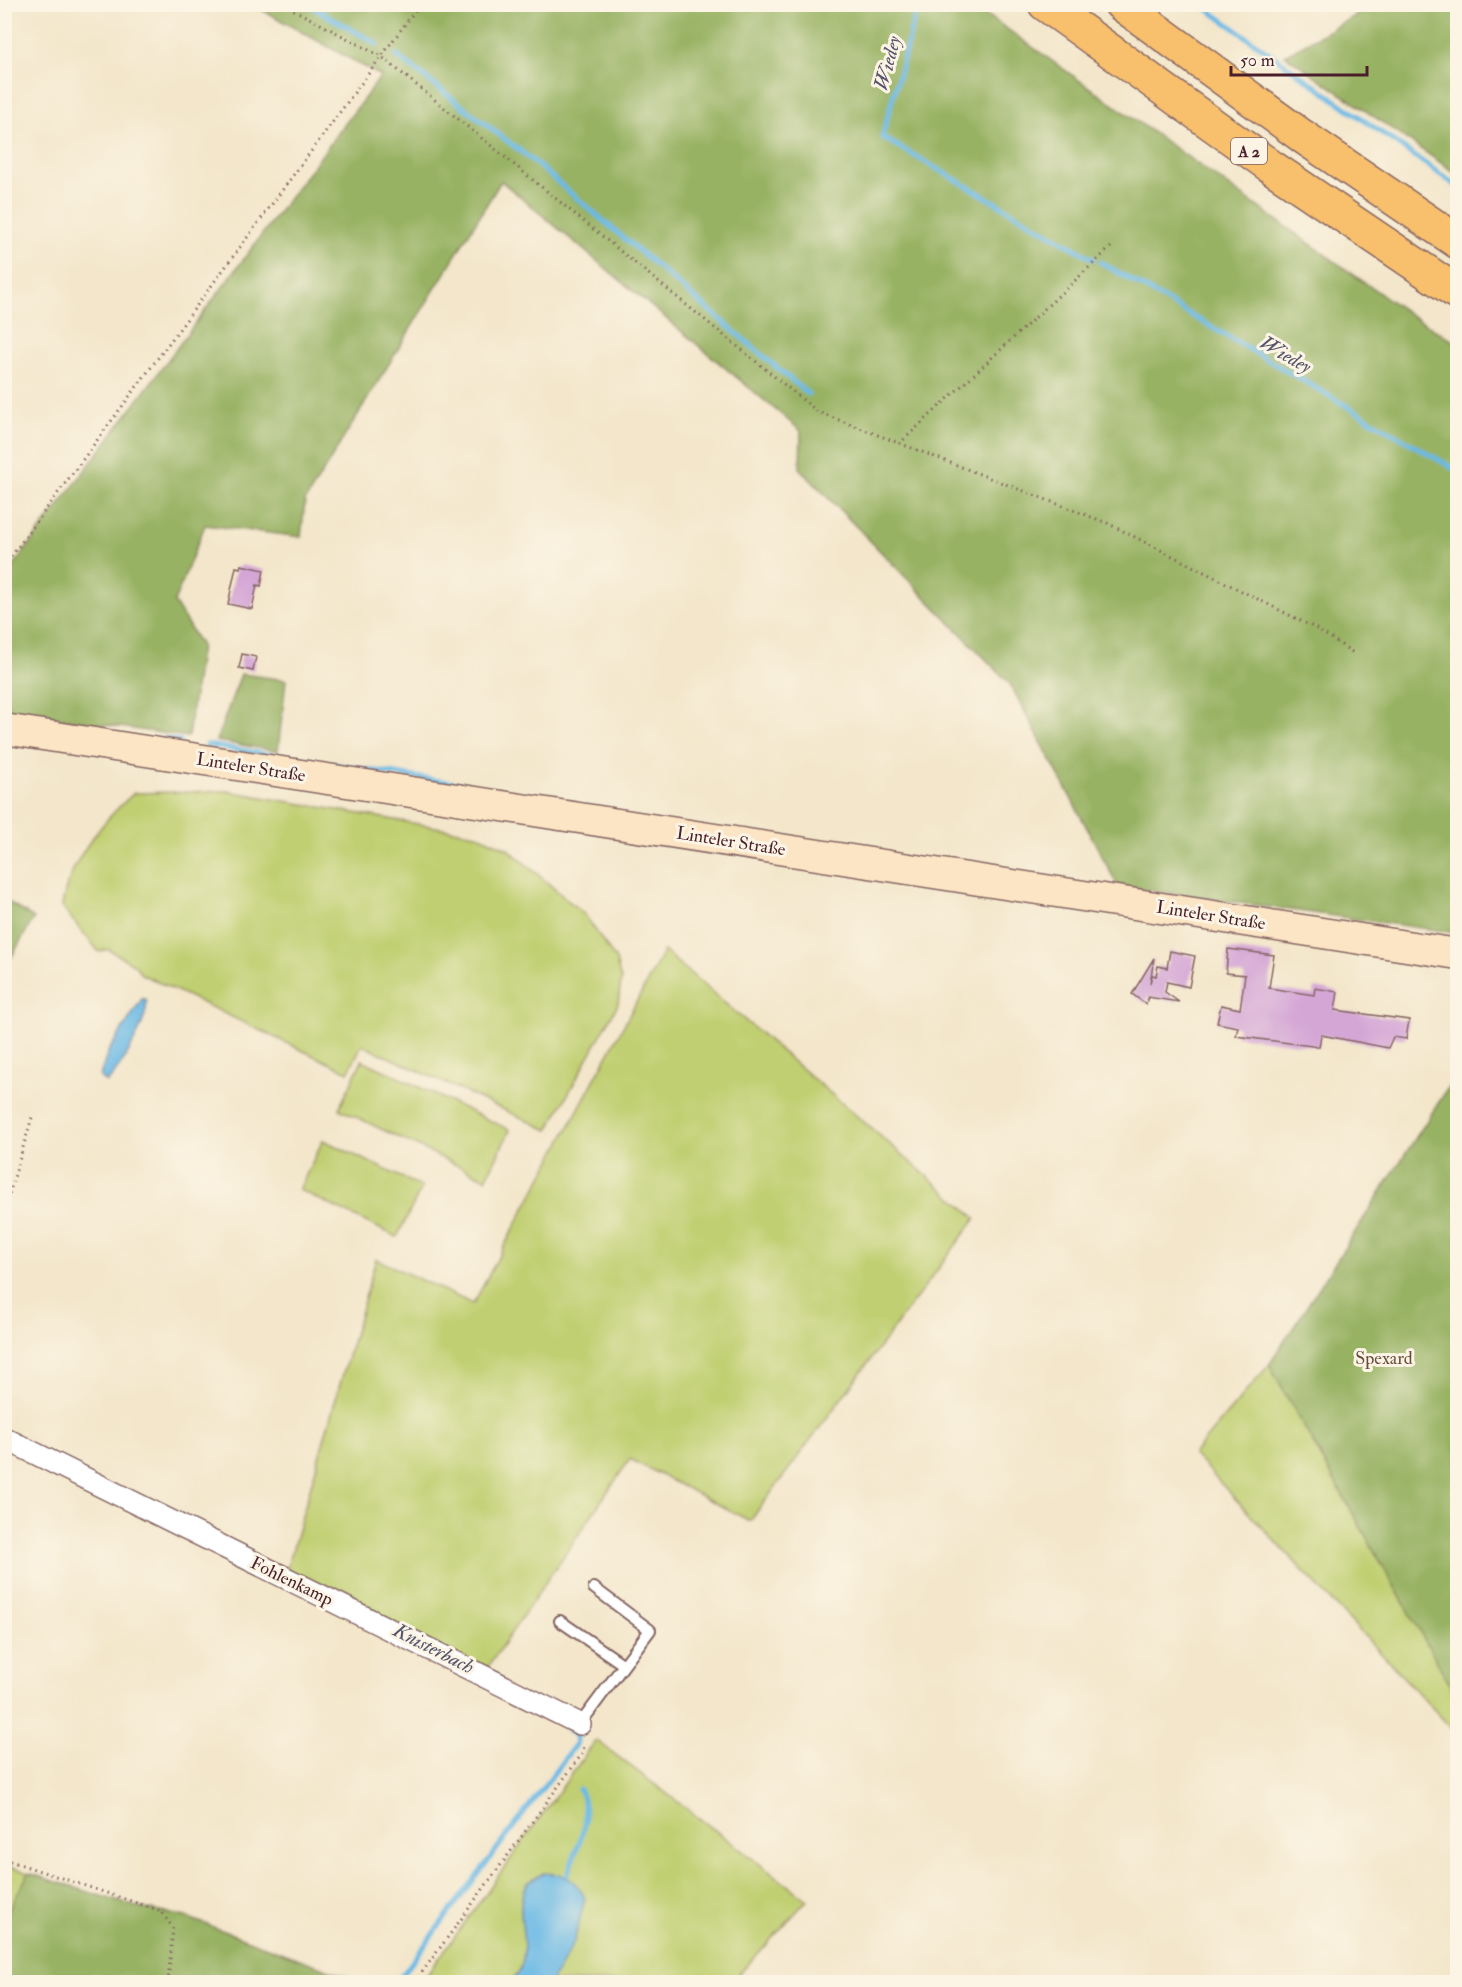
<svg xmlns="http://www.w3.org/2000/svg" width="1462" height="1987" font-family="'IM FELL Double Pica',serif">
	<style>
		.green { fill: #c0cf71; stroke: #85774e; stroke-width: 1.5 }
		.forest { fill: #98b263; stroke: #716847; stroke-width: 1.5 }
		.water { fill: #6ab9e5; stroke: #5a6c88; stroke-width: 1.5 }
		.lines { fill: none; stroke-linecap: round; stroke-linejoin: round }
		.stream { stroke: #6ab9e5; stroke-width: 5 }
		.building { fill: #d4a6d6 }
		.lane-casing { stroke: #856563; stroke-width: 14 }
		.street-casing { stroke: #856563; stroke-width: 24 }
		.secondary-casing { stroke: #856563; stroke-width: 33 }
		.highway-casing { stroke: #856563; stroke-width: 36 }
		.path { stroke: #856563; stroke-width: 3; stroke-dasharray: 1.5 4.5; stroke-linecap: butt }
		.lane { stroke: #fff; stroke-width: 10 }
		.street { stroke: #fff; stroke-width: 21 }
		.secondary { stroke: #fce5c4; stroke-width: 30 }
		.highway { stroke: #f8bf6c; stroke-width: 33 }
		.labels { text-anchor: middle; stroke-width: 6; stroke-linejoin: round; paint-order: stroke }
		.shield { fill: #fcf5e5; stroke: #7f5f63; stroke-width: 1.5 }
		.shield-label { font-size: 16px; font-weight: bold; fill: #4a1f2b }
		.street-label { font-size: 18px; fill: #4a1f2b; stroke: #fcf5e5 }
		.park-label { font-size: 18px; fill: #684b3c; stroke: #fcf5e5 }
		.water-label { font-size: 20px; font-style: italic; fill: #55556c; stroke: #fcf5e5 }
	</style>
	<rect width="100%" height="100%" fill="#fcf5e5"/>
	<filter id="ink" filterUnits="userSpaceOnUse"><feTurbulence type="fractalNoise" baseFrequency=".0167" numOctaves="2"/><feDisplacementMap in="SourceGraphic" scale="12" xChannelSelector="R" yChannelSelector="G"/><feConvolveMatrix kernelMatrix="1 2 1 2 8 2 1 2 1" color-interpolation-filters="sRGB"/></filter>
	<filter id="wash" filterUnits="userSpaceOnUse"><feTurbulence type="fractalNoise" baseFrequency=".008" numOctaves="4" result="noise"/><feDisplacementMap in="SourceGraphic" scale="24" xChannelSelector="R" yChannelSelector="G"/><feGaussianBlur stdDeviation="1.35" result="paint"/><feColorMatrix in="noise" values="0 0 0 0 0 0 0 0 0 0 0 0 0 0 0 0 0 1.4 0 .05"/><feComposite in="paint" operator="in"/></filter>
	<g filter="url(#wash)">
		<rect width="100%" height="100%" fill="#f3e6ca"/>
		<path class="green" d="M227 791 476 834 508 849 585 915 616 960 621 980 618 1004 548 1130 362 1045 348 1072 141 974 135 965 108 949 99 952 62 907C67 864 102 821 134 793Z
			M664 951 976 1218 750 1521 630 1459 485 1671 286 1572 376 1259 473 1304Z
			M362 1060 510 1130 486 1179 339 1109Z
			M323 1140 422 1187 397 1237 299 1190Z
			M1269 1365 1457 1697V1734L1193 1454Z
			M596 1740 807 1900 732 1982H422Z
			M5 1865 29 1873 5 1917Z"/>
		<path class="forest" d="M253 5H973L1412 316 1457 343V933L1118 886 1010 684 800 469 801 431 501 181 305 501 301 537 205 525 174 602 201 646 188 737 5 710V577L381 76Z
			M1374 5H1457V174L1285 55Z
			M241 674 286 680 278 751 216 741Z
			M5 900 34 918 5 968Z
			M1457 1074V1697L1269 1365Z
			M29 1873 136 1907 186 1917 362 1982H5V1917Z"/>
		<path class="water" d="M142 999H146C150 1019 121 1068 107 1082L103 1080 100 1076 108 1052Z
			M544 1873C565 1874 575 1878 585 1898L574 1942 551 1982H511C540 1955 508 1910 528 1883 531 1879 539 1876 544 1873Z"/>
		<g class="lines">
			<path class="stream" d="M307 4 377 44
				M918 4 882 137 1093 259
				M1200 4 1458 187
				M396 55 528 157 808 394
				M1100 262 1458 471
				M164 739 180 741
				M207 745 472 786
				M567 1875C577 1848 594 1817 579 1789
				M397 1982 575 1745 577 1736 568 1729"/>
		</g>
		<g id="blocks">
			<path class="building" d="M241 565 264 570 261 586 257 585 252 609 228 604 236 567 240 568Z
				M242 654 256 657 253 671 239 668Z
				M1228 949 1274 955 1269 988 1314 995 1315 988 1338 992 1335 1010 1409 1020 1406 1039 1393 1037 1388 1048 1321 1035 1319 1047 1236 1036 1238 1027 1217 1023 1221 1005 1240 1009 1245 975 1226 973Z
				M1170 951 1195 956 1189 987 1167 982 1165 992 1179 1002 1148 997 1146 1004 1132 994 1154 958 1150 983 1152 975 1156 976 1158 966 1167 968Z"/>
		</g>
	</g>
	<g filter="url(#ink)">
		<use href="#blocks" fill-opacity="0" stroke="#856563" stroke-width="1.5"/>
		<g class="lines">
			<g class="lane-casing">
				<path id="lane" d="M560 1621 624 1665
					M580 1724 650 1630 594 1588"/>
			</g>
			<g class="street-casing">
				<path id="street" d="M4 1438 580 1724"/>
			</g>
			<g class="secondary-casing">
				<path id="secondary" d="M4 729 1458 954"/>
			</g>
			<g class="highway-casing">
				<path id="highway" d="M1045 4 1273 168 1458 293
					M1121 4 1302 136 1458 242"/>
			</g>
			<path class="path" d="M283 4 382 57 818 412 1107 523 1315 628 1355 654
				M899 444 1111 247
				M4 566 420 4
				M4 1211 33 1114
				M4 1859 161 1911 173 1928 168 1982
				M415 1982 582 1754 585 1743"/>
			<use href="#lane" class="lane"/>
			<use href="#street" class="street"/>
			<use href="#secondary" class="secondary"/>
			<use href="#highway" class="highway"/>
		</g>
	</g>
	<g class="labels">
		<rect class="shield" x="1231" y="138" width="36" height="26" rx="4.5"/>
		<g class="shield-label">
			<text x="1249" y="157">A 2</text>
		</g>
		<g class="street-label">
			<text transform="translate(251 767) rotate(9)" y="6">Linteler Straße</text>
			<text transform="translate(731 841) rotate(9)" y="6">Linteler Straße</text>
			<text transform="translate(1211 915) rotate(9)" y="6">Linteler Straße</text>
			<text transform="translate(292 1581) rotate(26)" y="6">Fohlenkamp</text>
		</g>
		<g class="park-label">
			<text x="1384" y="1364">Spexard</text>
		</g>
		<g class="water-label">
			<text transform="translate(887 63) rotate(-75)" y="7">Wiedey</text>
			<text transform="translate(1286 354) rotate(30)" y="7">Wiedey</text>
			<text transform="translate(434 1648) rotate(27)" y="7">Knisterbach</text>
		</g>
	</g>
	<rect width="1462" height="1987" fill="none" stroke="#fcf5e5" stroke-width="24"/>
	<path d="M1231 66v9h136v-9" fill="none" stroke="#4a1f2b" stroke-width="3"/>
	<text x="1240" y="66" font-size="18" fill="#4a1f2b" stroke="#fcf5e5" stroke-width="4.5" paint-order="stroke">50 m</text>
</svg>
